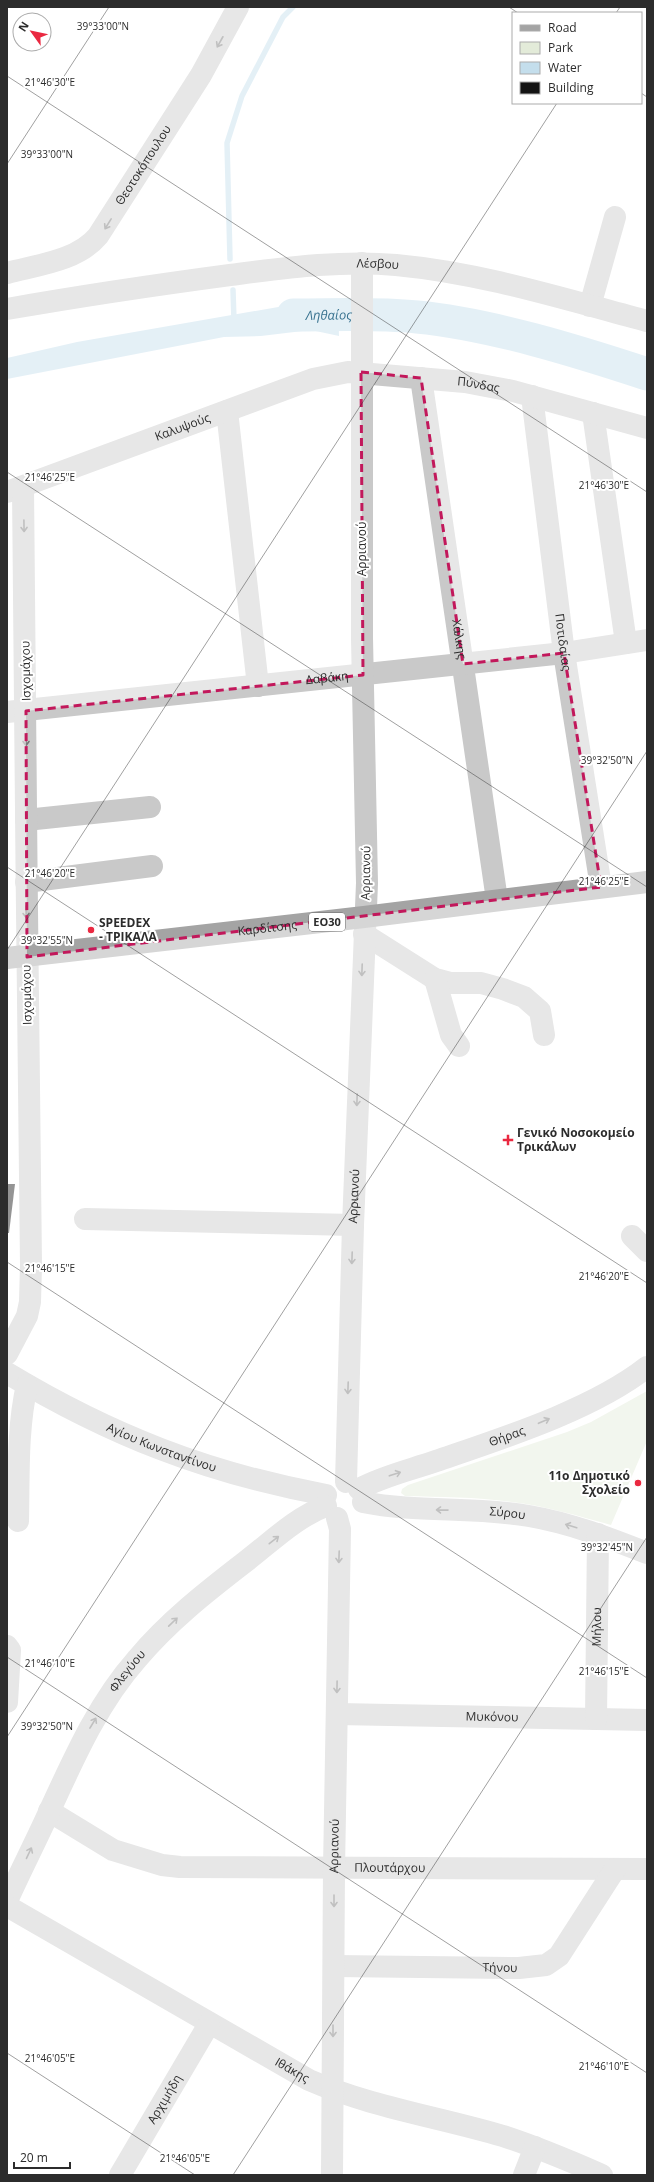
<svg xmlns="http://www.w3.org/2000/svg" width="654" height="2182" font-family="'Open Sans',sans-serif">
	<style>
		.green { fill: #e3ebd9 }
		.water { fill: #c4deec }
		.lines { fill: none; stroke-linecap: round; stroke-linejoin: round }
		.stream { stroke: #c4deec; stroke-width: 5.5 }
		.river { stroke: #c4deec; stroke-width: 33 }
		.building { fill: #131313 }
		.minor { stroke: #c9c9c9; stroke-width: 22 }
		.major { stroke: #a4a4a4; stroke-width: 22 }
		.oneway { stroke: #737373 }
		.marked { fill: none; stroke: #c2185b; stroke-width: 3; stroke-dasharray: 8 5; stroke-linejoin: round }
		.ticks { fill: none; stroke: #2c2c2c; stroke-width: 1; stroke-opacity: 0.45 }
		.poi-dot { fill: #ea2840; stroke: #fff; stroke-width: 1.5 }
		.labels { text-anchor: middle; stroke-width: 4; stroke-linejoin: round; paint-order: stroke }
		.shield { fill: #fff; stroke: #6b6b6b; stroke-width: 1 }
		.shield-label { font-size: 11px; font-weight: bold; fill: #2c2c2c }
		.street-label { font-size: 12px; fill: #2c2c2c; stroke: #fff }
		.poi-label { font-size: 12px; font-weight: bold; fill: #2c2c2c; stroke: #fff; text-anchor: start }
		.water-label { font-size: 13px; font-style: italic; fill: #397390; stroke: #fff }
		.ticks-label { font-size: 10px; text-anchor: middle; fill: #2c2c2c; stroke: #fff; stroke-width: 4; stroke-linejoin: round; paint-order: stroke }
	</style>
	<rect width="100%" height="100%" fill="#fff"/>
	<path class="green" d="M647 1391V1441L611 1525C578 1516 546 1506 512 1502 477 1497 441 1497 405 1496L401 1493 402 1489 408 1485 567 1432 591 1422Z"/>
	<path class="water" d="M338 303 339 336 311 330 261 336 224 337 7 379V358L77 342 284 306Z"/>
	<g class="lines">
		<path class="stream" d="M230 259 227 143 242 96 283 17 293 7
			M233 290 234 321"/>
		<path class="river" id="s1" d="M293 315C334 315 376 313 417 317 490 324 577 351 647 374"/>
	</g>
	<path class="building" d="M7 1184H15L9 1233H7Z"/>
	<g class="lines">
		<g class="minor">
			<path id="s2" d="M7 273C37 265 77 261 98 236L201 75 238 7"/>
			<path d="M590 306 615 217"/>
			<path id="s3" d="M7 309C81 296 155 285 230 275 285 268 340 260 396 265 482 273 564 299 647 321"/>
			<path id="s4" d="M421 378 497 900"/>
			<path id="s5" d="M532 396 564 653 601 887"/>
			<path d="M227 411 258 686"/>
			<path d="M593 413 626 643"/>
			<path id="s6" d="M7 492 313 379 348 372 465 382 513 391 647 428"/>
			<path id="s7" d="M7 712 564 653 647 640"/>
			<path d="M26 820 150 807"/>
			<path d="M26 882 152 866"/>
			<path d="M364 934 435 979 450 983H481L503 989 524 997 540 1011 544 1035"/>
			<path d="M435 979 451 1035 459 1046"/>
			<path d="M85 1219 353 1225"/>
			<path d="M632 1236 647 1251"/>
			<path d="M7 1354 27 1316 30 1302 31 1265C26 1006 27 746 23 487"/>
			<path id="s8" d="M7 1373C110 1435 207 1473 326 1495"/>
			<path id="s9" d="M346 1482 353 1225 367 883 362 638V263"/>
			<path id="s10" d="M359 1489C383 1476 410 1470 436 1461 503 1438 592 1410 647 1367"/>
			<path id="s11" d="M363 1502C417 1513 474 1506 529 1516 570 1523 609 1538 647 1553"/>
			<path d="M18 1521C19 1476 17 1429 27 1385"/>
			<path d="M7 1646 10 1650 7 1702"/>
			<path id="s12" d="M337 1714 647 1720"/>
			<path id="s13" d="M596 1719 598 1534"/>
			<path id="s14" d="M49 1811 113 1850 162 1865 180 1867 647 1869"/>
			<path id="s15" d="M7 1901C21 1870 36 1841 50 1810 74 1758 98 1703 137 1659 168 1622 206 1592 245 1562 270 1543 296 1517 326 1506"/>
			<path id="s16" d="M7 1906 309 2080C371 2107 439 2117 503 2136 537 2147 570 2161 602 2175"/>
			<path id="s17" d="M334 1966 519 1968 546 1965 559 1956 615 1869"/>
			<path id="s18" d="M120 2175 209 2024"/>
			<path id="s19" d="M332 2175 334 1869 340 1529 337 1518"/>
			<path d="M524 2175 535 2147"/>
		</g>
		<path class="major" id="s20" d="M7 958 364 917 647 882"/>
	</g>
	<defs><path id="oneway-shaft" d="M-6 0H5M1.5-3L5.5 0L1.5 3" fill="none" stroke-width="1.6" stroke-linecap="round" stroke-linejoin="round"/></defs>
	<g class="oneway">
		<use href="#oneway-shaft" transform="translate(220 42) rotate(119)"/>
		<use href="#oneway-shaft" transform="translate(108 224) rotate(122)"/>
		<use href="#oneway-shaft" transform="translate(24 526) rotate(89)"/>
		<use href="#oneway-shaft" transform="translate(26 740) rotate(90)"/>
		<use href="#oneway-shaft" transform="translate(26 912) rotate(89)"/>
		<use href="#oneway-shaft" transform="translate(362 970) rotate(92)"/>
		<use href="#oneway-shaft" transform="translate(357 1100) rotate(92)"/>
		<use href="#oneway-shaft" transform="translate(352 1258) rotate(92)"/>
		<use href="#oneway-shaft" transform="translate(348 1388) rotate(92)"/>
		<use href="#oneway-shaft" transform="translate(544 1421) rotate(-23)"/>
		<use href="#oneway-shaft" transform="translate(395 1474) rotate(-18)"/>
		<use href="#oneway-shaft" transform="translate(442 1510) rotate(-179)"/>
		<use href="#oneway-shaft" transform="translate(571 1526) rotate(-163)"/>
		<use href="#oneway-shaft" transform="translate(274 1540) rotate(-38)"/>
		<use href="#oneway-shaft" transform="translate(339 1557) rotate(92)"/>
		<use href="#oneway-shaft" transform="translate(173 1622) rotate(-44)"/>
		<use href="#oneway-shaft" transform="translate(337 1687) rotate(91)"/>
		<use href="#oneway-shaft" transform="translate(93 1723) rotate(-59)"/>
		<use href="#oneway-shaft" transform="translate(29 1853) rotate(-65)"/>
		<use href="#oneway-shaft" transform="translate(334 1901) rotate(90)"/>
		<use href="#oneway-shaft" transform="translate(333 2031) rotate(90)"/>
	</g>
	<path d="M0 0H654V2182H0ZM361 372 421 378 463 664 564 653 601 887 27 957 26 711 363 675Z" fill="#fff" fill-opacity=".55" fill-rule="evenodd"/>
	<path class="marked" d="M361 372 421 378 463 664 564 653 601 887 27 957 26 711 363 675Z"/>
	<path class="ticks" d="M509 7 518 13M616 13 620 7M7 76 647 492M641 93 647 97M7 164 109 7M7 472 647 887M7 867 647 1283M7 950 557 103M7 1262 647 1678M7 1657 647 2073M7 1737 647 751M7 2053 195 2175M233 2175 647 1537"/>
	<g class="poi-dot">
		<circle cx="91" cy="930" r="4"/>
		<path d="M506 1134h4v4h4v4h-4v4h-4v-4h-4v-4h4z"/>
		<circle cx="638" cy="1483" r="4"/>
	</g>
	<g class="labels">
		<rect class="shield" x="309" y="913" width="36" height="18" rx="3"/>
		<g class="shield-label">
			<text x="327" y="926">ΕΟ30</text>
		</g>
		<g class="street-label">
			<text dy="4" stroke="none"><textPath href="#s2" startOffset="184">Θεοτοκόπουλου</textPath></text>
			<text dy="4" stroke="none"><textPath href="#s3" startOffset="374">Λέσβου</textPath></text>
			<text dy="4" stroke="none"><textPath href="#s6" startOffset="493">Πύνδας</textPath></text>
			<text dy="4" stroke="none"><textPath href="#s6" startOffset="187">Καλυψούς</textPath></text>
			<text transform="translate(362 549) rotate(-90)" y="4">Αρριανού</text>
			<text dy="4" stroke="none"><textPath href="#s4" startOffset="264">Χάλκης</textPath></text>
			<text dy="4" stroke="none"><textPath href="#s5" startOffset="248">Ποτιδαίας</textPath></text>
			<text transform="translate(26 671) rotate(-91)" y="4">Ισχομάχου</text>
			<text dy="4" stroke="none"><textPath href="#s7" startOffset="322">Δαβάκη</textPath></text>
			<text transform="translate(366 873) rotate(-89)" y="4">Αρριανού</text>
			<text dy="4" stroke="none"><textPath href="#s20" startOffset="262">Καρδίτσης</textPath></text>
			<text transform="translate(27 995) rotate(-91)" y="4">Ισχομάχου</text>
			<text dy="4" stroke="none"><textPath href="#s9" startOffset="286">Αρριανού</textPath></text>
			<text dy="4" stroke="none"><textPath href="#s10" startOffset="157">Θήρας</textPath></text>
			<text dy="4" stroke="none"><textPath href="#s8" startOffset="172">Αγίου Κωνσταντίνου</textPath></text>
			<text dy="4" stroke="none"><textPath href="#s11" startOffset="145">Σύρου</textPath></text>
			<text dy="4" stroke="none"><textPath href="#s13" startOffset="92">Μήλου</textPath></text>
			<text dy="4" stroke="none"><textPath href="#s15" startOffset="260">Φλεγύου</textPath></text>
			<text dy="4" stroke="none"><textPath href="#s12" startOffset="155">Μυκόνου</textPath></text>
			<text dy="4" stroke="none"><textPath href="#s19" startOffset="329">Αρριανού</textPath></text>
			<text dy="4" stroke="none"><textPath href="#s14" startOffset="354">Πλουτάρχου</textPath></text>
			<text dy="4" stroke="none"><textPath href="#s17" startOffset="166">Τήνου</textPath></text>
			<text dy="4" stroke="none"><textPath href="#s16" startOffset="329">Ιθάκης</textPath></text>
			<text dy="4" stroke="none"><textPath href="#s18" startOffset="88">Αρχιμήδη</textPath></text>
		</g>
		<g class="poi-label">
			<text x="99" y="927">SPEEDEX<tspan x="99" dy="14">- ΤΡΙΚΑΛΑ</tspan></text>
			<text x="517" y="1137">Γενικό Νοσοκομείο<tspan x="517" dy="14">Τρικάλων</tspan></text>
			<text x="630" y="1480" text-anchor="end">11ο Δημοτικό<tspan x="630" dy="14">Σχολείο</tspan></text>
		</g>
		<g class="water-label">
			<text dy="5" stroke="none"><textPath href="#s1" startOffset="36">Ληθαίος</textPath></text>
		</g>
	</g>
	<g class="ticks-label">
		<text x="103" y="30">39°33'00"N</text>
		<text x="50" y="86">21°46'30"E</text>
		<text x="47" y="158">39°33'00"N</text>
		<text x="50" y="481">21°46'25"E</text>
		<text x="604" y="489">21°46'30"E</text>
		<text x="607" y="764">39°32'50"N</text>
		<text x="50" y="877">21°46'20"E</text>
		<text x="604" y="885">21°46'25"E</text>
		<text x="47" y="944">39°32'55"N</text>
		<text x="50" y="1272">21°46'15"E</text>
		<text x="604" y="1280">21°46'20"E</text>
		<text x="607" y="1551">39°32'45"N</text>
		<text x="50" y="1667">21°46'10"E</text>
		<text x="604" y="1675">21°46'15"E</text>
		<text x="47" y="1730">39°32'50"N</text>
		<text x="50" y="2062">21°46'05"E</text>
		<text x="604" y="2070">21°46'10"E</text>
		<text x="185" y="2162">21°46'05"E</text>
	</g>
	<rect width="654" height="2182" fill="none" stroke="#2c2c2c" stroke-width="16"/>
	<rect x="512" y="12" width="130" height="92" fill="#ffffff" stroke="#ababab"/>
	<rect x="520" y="25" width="20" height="6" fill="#a4a4a4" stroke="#ababab"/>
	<text x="548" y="32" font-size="12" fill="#2c2c2c">Road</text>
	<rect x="520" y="42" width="20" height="12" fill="#e3ebd9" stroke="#ababab"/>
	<text x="548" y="52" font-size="12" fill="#2c2c2c">Park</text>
	<rect x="520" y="62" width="20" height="12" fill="#c4deec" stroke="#ababab"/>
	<text x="548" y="72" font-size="12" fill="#2c2c2c">Water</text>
	<rect x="520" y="82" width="20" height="12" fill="#131313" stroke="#ababab"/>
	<text x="548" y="92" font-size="12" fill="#2c2c2c">Building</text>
	<g transform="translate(32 32) rotate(303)"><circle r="19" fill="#ffffff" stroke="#ababab"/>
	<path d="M0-3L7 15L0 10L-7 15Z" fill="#ea2840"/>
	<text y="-6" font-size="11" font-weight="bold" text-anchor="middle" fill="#2c2c2c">N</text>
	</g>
	<path d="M14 2162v6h56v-6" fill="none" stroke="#2c2c2c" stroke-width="2"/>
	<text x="20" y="2162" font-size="12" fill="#2c2c2c" stroke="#ffffff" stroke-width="3" paint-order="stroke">20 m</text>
</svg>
